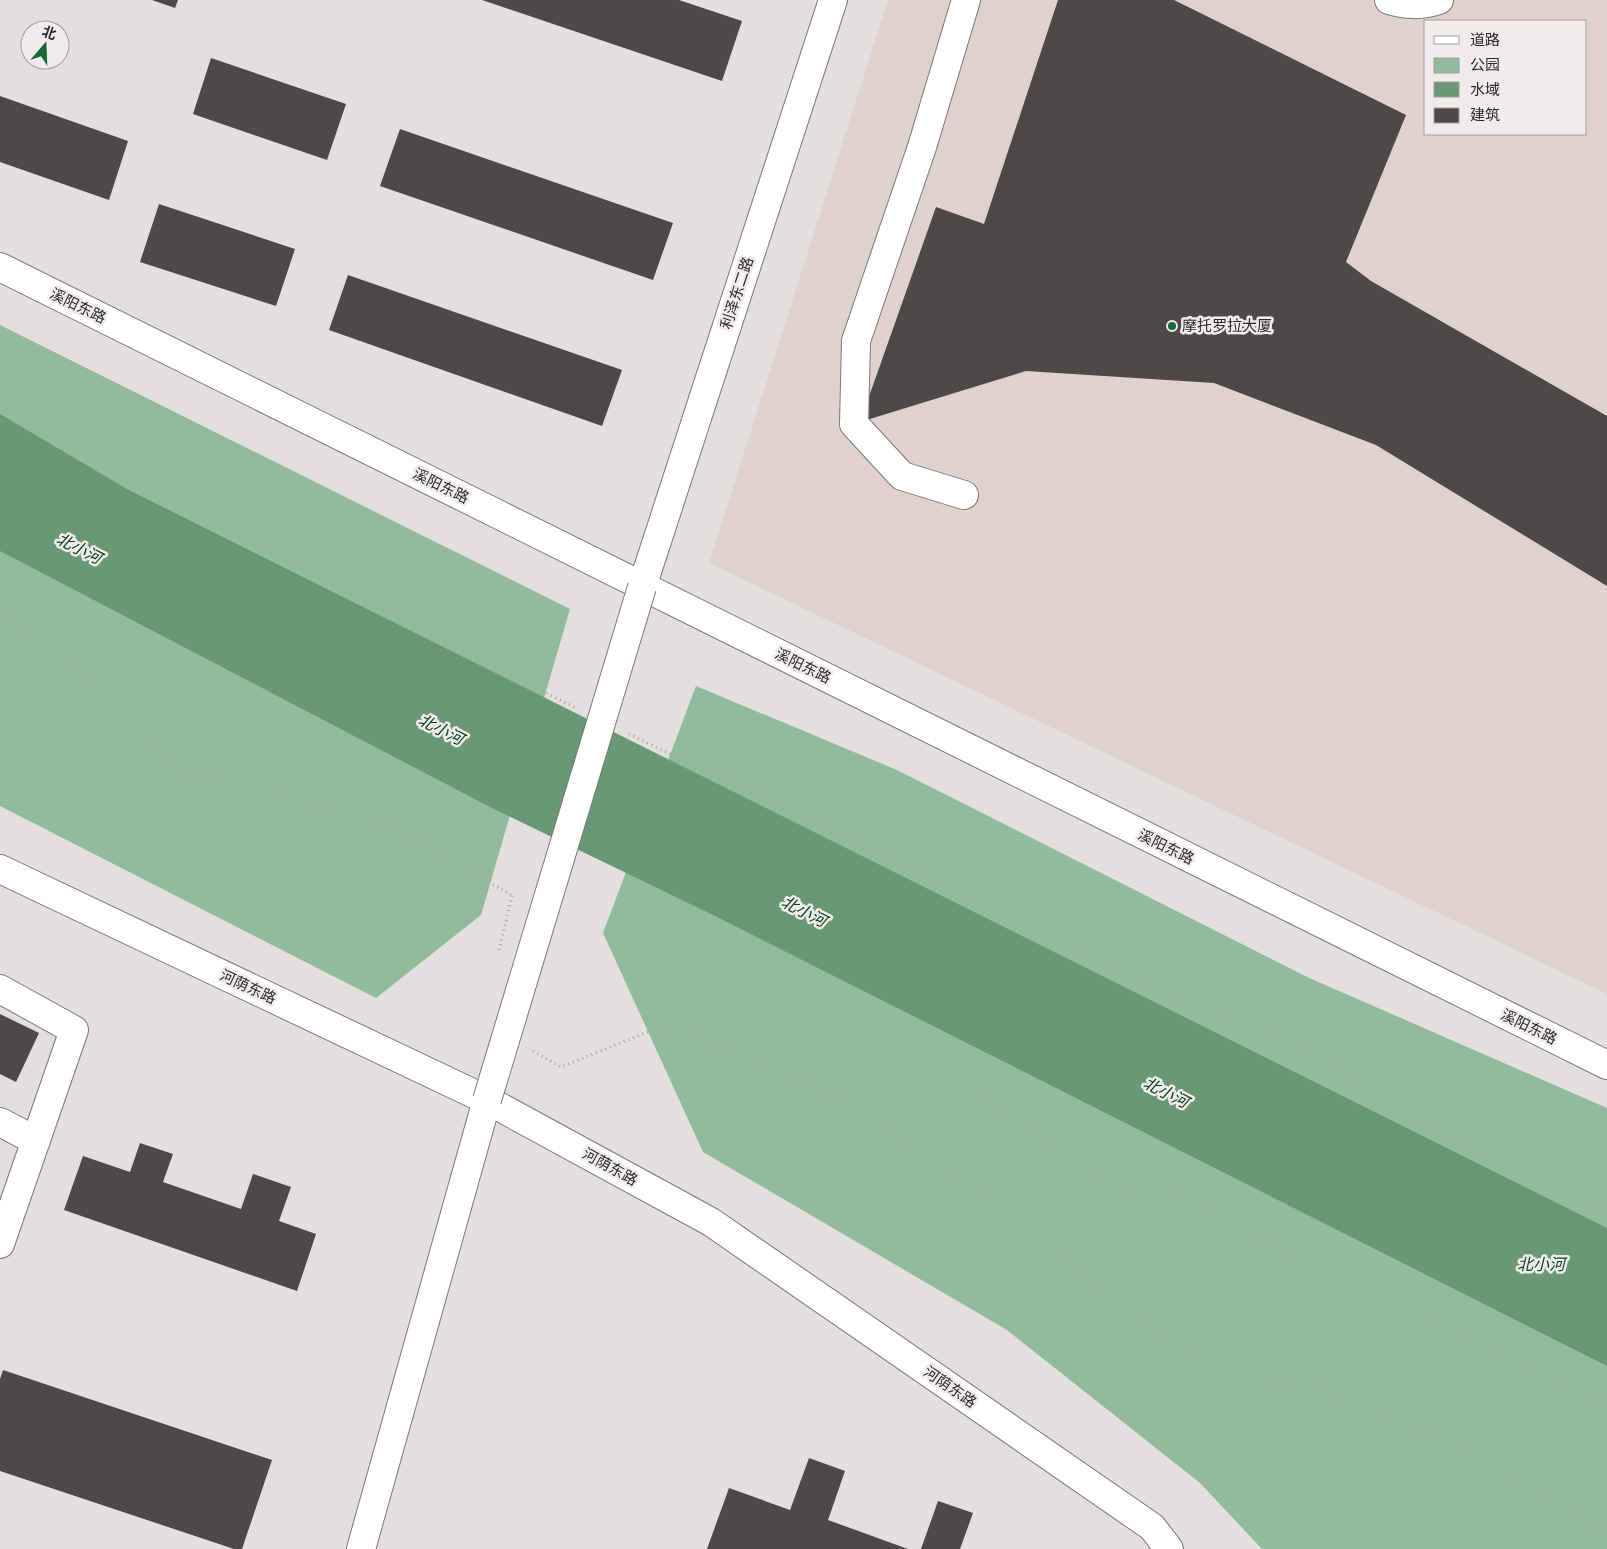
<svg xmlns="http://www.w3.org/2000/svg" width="1607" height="1549" font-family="'DejaVu Sans','Noto Sans SC',sans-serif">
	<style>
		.built { fill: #ded1ce; fill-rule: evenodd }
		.green { fill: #91bb9b }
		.water { fill: #699875 }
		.building { fill: #4c4948 }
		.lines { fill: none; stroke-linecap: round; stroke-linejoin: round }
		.minor-casing { stroke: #7c7877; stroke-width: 30 }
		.path { stroke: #a6a3a2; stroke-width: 3; stroke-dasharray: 1 4; stroke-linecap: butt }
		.minor { stroke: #fff; stroke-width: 28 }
		.minor-bridge-casing { stroke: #7c7877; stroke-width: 30; stroke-linecap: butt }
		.minor-bridge { stroke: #fff; stroke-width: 28 }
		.poi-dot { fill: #186737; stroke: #f0eceb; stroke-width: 2 }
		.labels { text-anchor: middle; stroke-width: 5; stroke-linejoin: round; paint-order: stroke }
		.street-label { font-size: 15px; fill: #2b2a29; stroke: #f0eceb }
		.poi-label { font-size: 15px; fill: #2b2a29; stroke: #f0eceb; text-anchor: start }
		.water-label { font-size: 16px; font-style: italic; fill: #094321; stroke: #f0eceb }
	</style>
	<rect width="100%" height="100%" fill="#e3dfde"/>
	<path class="built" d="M888 0H1607V994L709 563ZM1426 21H1586V134H1426Z"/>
	<path class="green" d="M0 325 570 609 481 915 376 998 0 806Z
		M696 686 897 770 1307 977 1607 1108V1549H1262L1200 1483 1007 1330 703 1152 603 933Z"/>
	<path class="water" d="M0 414 127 489 1607 1228V1366L715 916 490 807 0 551Z"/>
	<path class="building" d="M152 0H178L175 8Z
		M482 0H679L742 21 722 81Z
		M1058 0H1174L1406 115 1346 262 1371 281 1607 416V586L1376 445 1214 383 1026 371 860 422 936 207 984 224Z
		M211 58 346 104 327 160 193 114Z
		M0 96 128 141 109 200 0 162Z
		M400 129 673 223 653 280 380 186Z
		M159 204 295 249 276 306 140 262Z
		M348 275 622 370 602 426 329 330Z
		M0 1014 39 1033 16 1082 0 1074Z
		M140 1143 173 1154 163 1182 241 1209 253 1174 291 1187 279 1221 316 1234 297 1291 64 1210 83 1156 130 1172Z
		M3 1370 272 1460 242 1549H234L0 1471V1379Z
		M809 1458 845 1471 828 1520 908 1549H707L729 1488 790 1510Z
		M938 1501 973 1513 960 1549H921Z"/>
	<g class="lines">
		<g class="minor-casing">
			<path id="minor" d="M1389 0C1404 5 1423 6 1439 0
				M0 267 1607 1065
				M964 495 902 476 854 424 856 341 922 147 966 0
				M642 587 833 0
				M0 869 487 1100 711 1222 1152 1527 1169 1549
				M0 989 74 1030 0 1244
				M0 1122 36 1141
				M361 1549 487 1100"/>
		</g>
		<path class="path" d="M221 528 576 708
			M0 617 65 656 125 709 180 773 287 797 412 837 513 896
			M629 734 1160 991 1249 1021 1340 1061 1369 1105 1607 1212
			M499 950 512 896
			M533 1051 561 1067 667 1024 835 1097 1003 1206 1137 1318 1262 1387 1328 1391 1428 1432 1607 1532
			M950 1072 1106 1182 1187 1200 1607 1408"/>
		<use href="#minor" class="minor"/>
		<g class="minor-bridge-casing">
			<path id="minor-bridge" d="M487 1100 642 587"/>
		</g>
		<use href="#minor-bridge" class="minor-bridge"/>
	</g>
	<circle class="poi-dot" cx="1172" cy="326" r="5"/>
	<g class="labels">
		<g class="street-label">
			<text transform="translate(737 293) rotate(-72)" y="5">利泽东二路</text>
			<text transform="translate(78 306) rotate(26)" y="5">溪阳东路</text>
			<text transform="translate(441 486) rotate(26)" y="5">溪阳东路</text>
			<text transform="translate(803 666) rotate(26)" y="5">溪阳东路</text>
			<text transform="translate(1166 847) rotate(26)" y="5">溪阳东路</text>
			<text transform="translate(248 987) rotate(25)" y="5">河荫东路</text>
			<text transform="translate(1529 1027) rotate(26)" y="5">溪阳东路</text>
			<text transform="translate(610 1167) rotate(29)" y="5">河荫东路</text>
			<text transform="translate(950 1387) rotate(35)" y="5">河荫东路</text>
		</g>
		<g class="poi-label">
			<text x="1182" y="331">摩托罗拉大厦</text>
		</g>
		<g class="water-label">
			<text transform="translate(79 548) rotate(27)" y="6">北小河</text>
			<text transform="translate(441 729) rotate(27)" y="6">北小河</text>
			<text transform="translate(804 911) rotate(27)" y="6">北小河</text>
			<text transform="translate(1166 1092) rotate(27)" y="6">北小河</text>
			<text x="1541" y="1270">北小河</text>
		</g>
	</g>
	<rect x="1424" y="20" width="162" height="115" fill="#f0eceb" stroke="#a19e9d"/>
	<rect x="1434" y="36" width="25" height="8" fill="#ffffff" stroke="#a19e9d"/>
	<text x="1470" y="45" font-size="15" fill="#2b2a29">道路</text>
	<rect x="1434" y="58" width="25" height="15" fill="#91bb9b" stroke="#a19e9d"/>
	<text x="1470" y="70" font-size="15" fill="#2b2a29">公园</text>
	<rect x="1434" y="82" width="25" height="15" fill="#699875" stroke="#a19e9d"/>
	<text x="1470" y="95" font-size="15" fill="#2b2a29">水域</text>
	<rect x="1434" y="108" width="25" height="15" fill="#4c4948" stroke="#a19e9d"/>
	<text x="1470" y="120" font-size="15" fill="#2b2a29">建筑</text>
	<g transform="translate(45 45) rotate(19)"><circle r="24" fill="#f0eceb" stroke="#a19e9d"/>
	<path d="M0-4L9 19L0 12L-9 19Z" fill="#186737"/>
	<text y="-8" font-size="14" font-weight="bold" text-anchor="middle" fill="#2b2a29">北</text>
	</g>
</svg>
